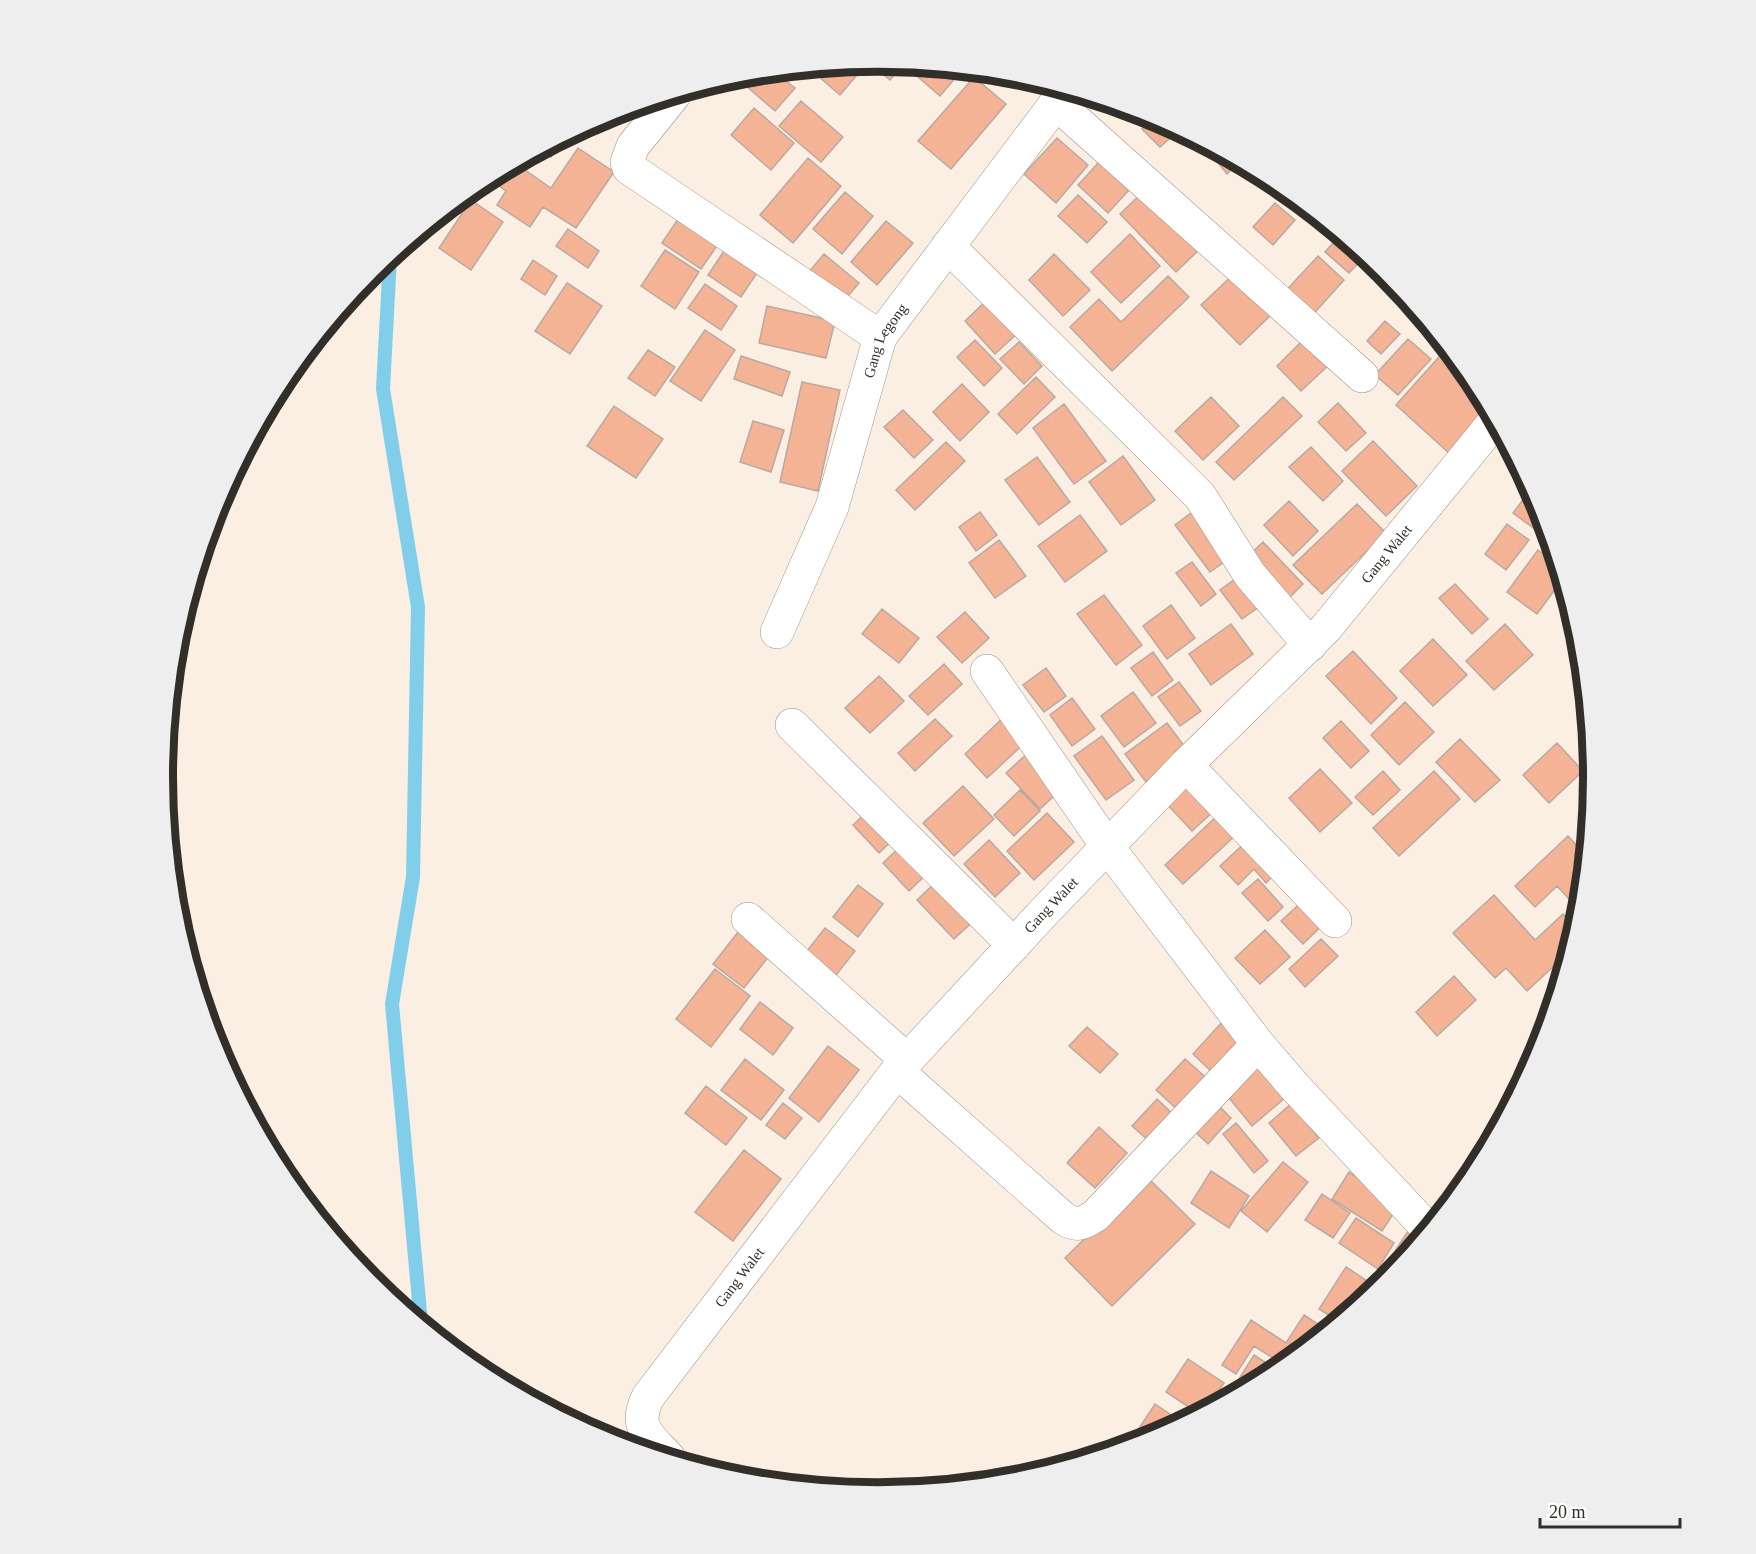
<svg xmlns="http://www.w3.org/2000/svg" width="1756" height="1554" font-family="Georgia,serif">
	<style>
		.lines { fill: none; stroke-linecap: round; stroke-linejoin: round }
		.stream { stroke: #81ceeb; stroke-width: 14 }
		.building { fill: #f5b396; stroke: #b9a9a2; stroke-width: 1.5 }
		.minor-casing { stroke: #9b9286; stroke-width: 34 }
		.minor { stroke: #fff; stroke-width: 33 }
		.labels { text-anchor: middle; stroke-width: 6; stroke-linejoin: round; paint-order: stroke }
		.street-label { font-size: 15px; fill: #322e29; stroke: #fff }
		.rim { fill: none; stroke: #322e29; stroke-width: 8 }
	</style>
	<rect width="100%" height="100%" fill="#faefe2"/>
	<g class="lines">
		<path class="stream" d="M390 257 383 389 418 607 413 877 392 1004 421 1323"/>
	</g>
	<path class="building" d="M868 62 840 95 809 68Z
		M869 62H878L904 64 890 80Z
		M917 65 962 70 940 96 912 72Z
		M775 72 795 88 775 111 745 85 755 74Z
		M974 77 1006 104 951 169 918 141Z
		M801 101 843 137 821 162 779 126Z
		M754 108 794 143 771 170 731 135Z
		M1155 118 1179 130 1160 147 1142 129Z
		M565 137 551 157 540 150Z
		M1057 138 1088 165 1056 203 1024 174Z
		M1201 142 1239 163 1227 174Z
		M578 148 614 172 576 228 543 207 530 227 497 205 506 191 488 178 510 166 519 172 522 168 551 188Z
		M808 158 841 186 793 243 760 215Z
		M1099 162 1129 190 1108 213 1078 185Z
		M1262 175 1276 182 1285 190 1279 198 1258 179Z
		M1148 187 1204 245 1176 272 1120 214Z
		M845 192 873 216 842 254 813 229Z
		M1078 195 1107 222 1087 243 1058 216Z
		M471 200 503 222 471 270 439 248Z
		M1275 203 1295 220 1273 245 1253 227Z
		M680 216 719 243 701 269 662 243Z
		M886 221 913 243 877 285 851 262Z
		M568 229 599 251 588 268 556 246Z
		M1130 234 1160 266 1121 303 1091 272Z
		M1340 235 1365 256 1349 273 1325 252Z
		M726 248 759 270 741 297 708 275Z
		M665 250 699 272 675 309 641 286Z
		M824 254 859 283 843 302 809 272Z
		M1054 254 1090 290 1063 316 1029 280Z
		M1318 256 1344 280 1308 320 1281 296Z
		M533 260 557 276 545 295 521 279Z
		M1377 266 1384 271 1403 295 1402 296 1373 270Z
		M1238 270 1276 310 1240 345 1201 305Z
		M1168 276 1189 297 1112 371 1070 327 1099 299 1121 322Z
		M567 283 602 306 570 354 535 331Z
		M705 284 737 306 721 330 688 308Z
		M989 298 1021 330 995 354 965 321Z
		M1409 302 1431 329V330L1405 307Z
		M767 306 835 321 826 358 759 343Z
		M1385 321 1400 334 1381 354 1367 341Z
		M705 330 735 350 701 401 670 381Z
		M1307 336 1332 362 1301 391 1277 366Z
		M1408 339 1431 359 1398 395 1375 375Z
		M975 340 1002 368 984 386 957 357Z
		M1019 342 1042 366 1024 384 1000 359Z
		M1447 348 1473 380 1490 412 1451 455 1396 405Z
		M648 350 675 367 655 396 628 378Z
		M741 356 790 372 782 396 734 379Z
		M1036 377 1055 397 1017 434 998 414Z
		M802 382 840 390 818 491 780 482Z
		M962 384 989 412 960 441 933 412Z
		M1211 397 1239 426 1203 460 1175 431Z
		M1283 397 1302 416 1234 480 1216 462Z
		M1338 403 1366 433 1346 451 1318 422Z
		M1064 404 1106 461 1074 484 1033 428Z
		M614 406 663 439 636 478 587 446Z
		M903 410 933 440 914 458 884 427Z
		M753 421 784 430 771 472 740 462Z
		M1373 441 1417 486 1386 516 1342 471Z
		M946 442 965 461 915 510 896 490Z
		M1311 447 1343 481 1323 501 1289 467Z
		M1123 456 1155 500 1121 525 1089 482Z
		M1037 457 1070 502 1039 525 1005 480Z
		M1531 489 1539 504 1550 538 1548 539 1513 513Z
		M1289 501 1318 531 1293 556 1264 525Z
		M1357 504 1386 533 1322 594 1293 565Z
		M1199 507 1234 555 1210 572 1175 525Z
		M980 512 997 535 976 551 959 527Z
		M1080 515 1107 551 1065 582 1038 546Z
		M1507 524 1529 540 1506 570 1485 554Z
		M999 540 1026 576 995 598 969 563Z
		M1263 542 1303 584 1284 603 1243 561Z
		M1538 550 1557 564 1562 580 1537 614 1507 592Z
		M1192 562 1216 594 1201 606 1176 573Z
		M1241 575 1263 604 1242 619 1220 590Z
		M1455 584 1488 619 1472 634 1439 598Z
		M1104 595 1142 645 1116 665 1077 614Z
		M1171 605 1195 638 1167 659 1143 626Z
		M882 609 919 638 899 663 862 634Z
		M965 612 989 638 962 663 937 637Z
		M1231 624 1253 654 1211 685 1189 654Z
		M1505 624 1533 655 1494 690 1466 661Z
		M1433 639 1467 675 1433 706 1400 671Z
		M1353 651 1397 698 1371 724 1326 676Z
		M1153 652 1173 680 1152 696 1131 668Z
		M944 664 962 684 928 715 909 696Z
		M1046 668 1066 696 1044 712 1023 685Z
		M879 676 904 701 870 733 845 708Z
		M1179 682 1201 711 1180 726 1158 697Z
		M1133 692 1156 723 1124 747 1101 716Z
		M1072 698 1095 729 1072 746 1050 715Z
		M1405 702 1434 732 1399 765 1371 735Z
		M1007 714 1030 738 987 778 965 754Z
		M935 719 952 736 915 771 898 753Z
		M1341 721 1369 751 1351 768 1323 738Z
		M1167 723 1188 751 1146 782 1125 754Z
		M1102 736 1134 780 1106 800 1074 756Z
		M1460 739 1500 780 1475 802 1436 762Z
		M1557 743 1583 771 1549 803 1523 775Z
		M1031 750 1065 786 1040 809 1006 773Z
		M1591 751 1593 775 1580 761Z
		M1320 769 1352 803 1320 832 1289 798Z
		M1383 771 1400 790 1373 815 1355 797Z
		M1434 771 1460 799 1399 856 1373 828Z
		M1189 783 1215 810 1192 831 1166 803Z
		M963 786 994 819 954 856 923 823Z
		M1020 790 1040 811 1014 836 994 815Z
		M873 806 899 834 879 853 853 825Z
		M1047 813 1074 842 1034 880 1007 851Z
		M1219 814 1238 833 1183 884 1165 865Z
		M1568 836 1586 855 1580 911 1557 886 1535 907 1515 886Z
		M1249 839 1278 871 1266 883 1254 869 1238 885 1220 866Z
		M989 840 1020 873 995 897 964 864Z
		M906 841 932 869 909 891 883 863Z
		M940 878 978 917 954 939 917 900Z
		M1258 879 1283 907 1268 921 1242 893Z
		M858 885 883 904 858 937 833 917Z
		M1494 895 1535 940 1563 914 1576 928 1569 952 1527 991 1506 968 1495 978 1453 933Z
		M1307 897 1328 920 1303 944 1281 921Z
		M742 927 773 951 744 988 713 964Z
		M825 928 855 951 833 979 803 956Z
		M1265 930 1290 957 1260 984 1235 958Z
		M1321 939 1338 956 1305 987 1289 969Z
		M715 969 750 996 711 1047 676 1019Z
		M1454 976 1476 1000 1437 1036 1416 1012Z
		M760 1002 793 1028 773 1055 740 1029Z
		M1550 1014 1543 1037 1535 1028Z
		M1223 1021 1244 1040 1214 1074 1193 1054Z
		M1087 1027 1118 1054 1100 1073 1069 1046Z
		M828 1046 859 1070 819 1122 789 1098Z
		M745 1059 784 1090 761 1120 721 1090Z
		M1185 1059 1210 1081 1181 1113 1156 1090Z
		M1255 1060 1286 1097 1252 1126 1221 1088Z
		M706 1086 747 1118 726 1145 685 1113Z
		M1157 1099 1175 1116 1150 1142 1132 1126Z
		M783 1103 802 1118 785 1139 766 1125Z
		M1216 1103 1231 1118 1208 1144 1192 1129Z
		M1291 1104 1319 1138 1296 1156 1269 1123Z
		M1236 1123 1268 1161 1254 1173 1223 1134Z
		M1099 1127 1127 1153 1095 1188 1067 1163Z
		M744 1150 781 1179 733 1241 695 1212Z
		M1283 1162 1308 1182 1267 1232 1241 1211Z
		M1211 1171 1249 1196 1229 1228 1191 1203Z
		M1349 1172 1399 1205 1382 1231 1332 1199Z
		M1147 1177 1195 1224 1112 1306 1065 1258Z
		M1463 1177 1467 1181 1453 1199 1447 1192Z
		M1322 1194 1350 1213 1333 1238 1305 1220Z
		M1356 1218 1394 1243 1378 1269 1339 1243Z
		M1410 1228 1423 1236 1405 1257 1395 1251Z
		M1346 1267 1378 1288 1338 1321 1319 1309Z
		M1304 1315 1327 1330 1300 1352 1292 1346 1281 1363 1254 1346 1236 1374 1222 1365 1251 1320 1286 1343Z
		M1254 1355 1277 1370 1227 1398Z
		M1188 1359 1224 1383 1207 1408 1198 1413 1166 1392Z
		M1155 1404 1182 1422 1151 1438 1128 1445Z"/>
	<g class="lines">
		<g class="minor-casing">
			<g id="minor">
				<path d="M674 95 633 146 627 162 629 168 880 337"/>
				<path d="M1056 103 1362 376"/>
				<path d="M948 246 1200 496 1250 575 1310 645"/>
				<path id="s1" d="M777 632 832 507 880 337 1056 103 1067 90"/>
				<path d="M987 671 1107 846 1258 1044 1295 1087 1428 1229"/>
				<path d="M792 725 1014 945"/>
				<path d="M1186 765 1335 921"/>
				<path d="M748 919 907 1060"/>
				<path d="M897 1071 1063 1218C1077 1227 1083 1224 1096 1215L1258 1044"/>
				<path id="s2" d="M669 1458C649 1436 633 1428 648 1397L897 1071 1045 911 1186 765 1326 628 1495 421"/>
			</g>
		</g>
		<use href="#minor" class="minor"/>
	</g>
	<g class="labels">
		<g class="street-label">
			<text dy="5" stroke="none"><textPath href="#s1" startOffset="312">Gang Legong</textPath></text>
			<text dy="5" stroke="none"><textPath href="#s2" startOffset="1194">Gang Walet</textPath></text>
			<text dy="5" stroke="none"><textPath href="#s2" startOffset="708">Gang Walet</textPath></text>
			<text dy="5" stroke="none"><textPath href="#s2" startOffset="222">Gang Walet</textPath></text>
		</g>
	</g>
	<path d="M0 0H1756V1554H0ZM173 777a705 705 0 1 1 1410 0a705 705 0 1 1-1410 0Z" fill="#efeeee" fill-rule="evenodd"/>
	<path class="rim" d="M173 777a705 705 0 1 1 1410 0a705 705 0 1 1-1410 0Z"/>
	<path d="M1540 1518v9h140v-9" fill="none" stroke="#322e29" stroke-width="3"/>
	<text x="1549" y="1518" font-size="18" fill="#322e29" stroke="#ffffff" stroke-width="4.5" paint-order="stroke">20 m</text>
</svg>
